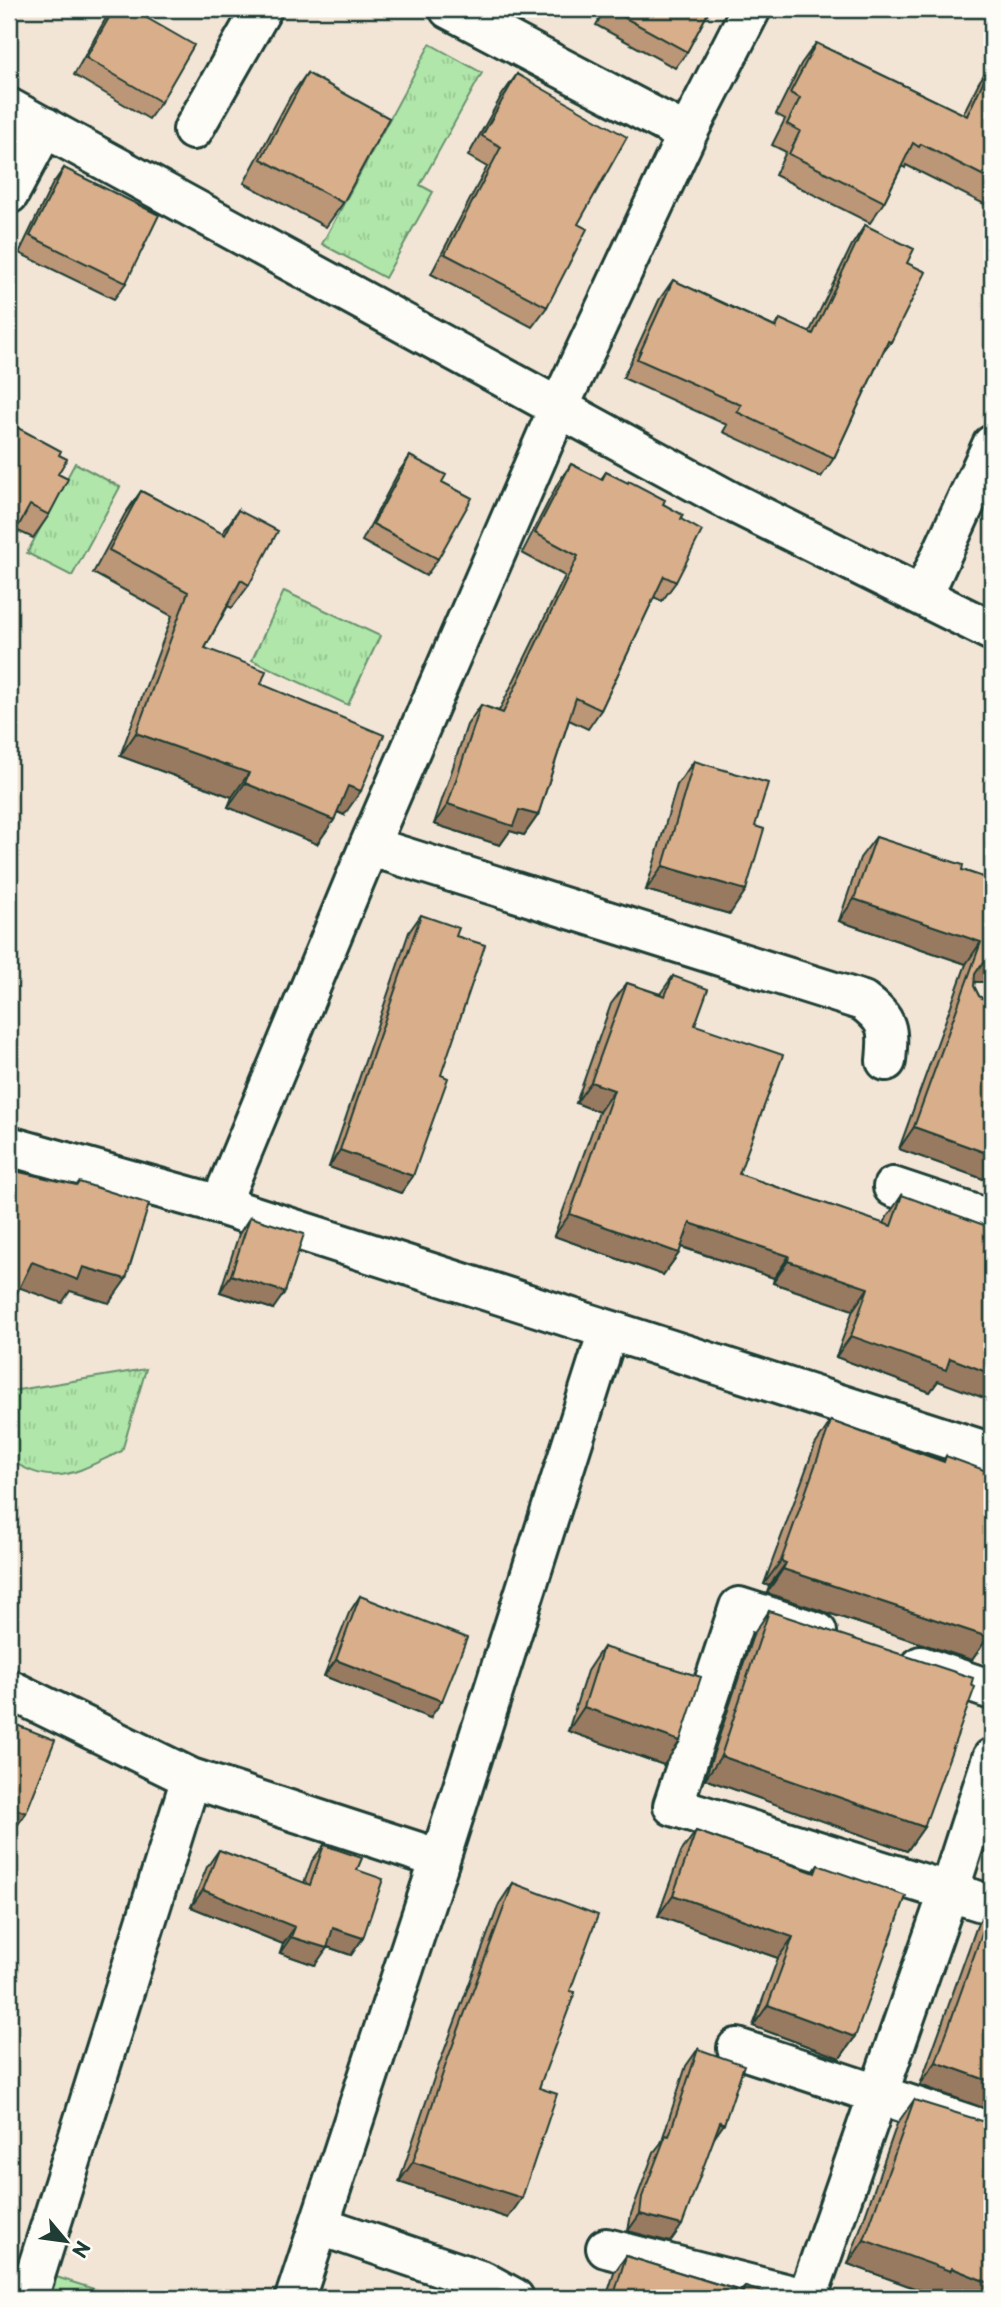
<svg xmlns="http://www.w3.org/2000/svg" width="1001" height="2307" font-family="'Playpen Sans',sans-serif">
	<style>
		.grass { fill: url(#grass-tufts); stroke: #68926e; stroke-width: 2 }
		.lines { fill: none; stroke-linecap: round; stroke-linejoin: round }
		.minor-casing { stroke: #1f3d34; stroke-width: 44 }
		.minor { stroke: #fdfcf7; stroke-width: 38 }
		.wall { fill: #bb9677; stroke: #1f3d34; stroke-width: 2 }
		.shaded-wall { fill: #987a61; stroke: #1f3d34; stroke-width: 2 }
		.building { fill: #d9ae8a; stroke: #1f3d34; stroke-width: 2 }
	</style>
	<defs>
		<pattern id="grass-tufts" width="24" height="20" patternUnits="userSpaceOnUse" patternTransform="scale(1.75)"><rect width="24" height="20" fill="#b0e6a9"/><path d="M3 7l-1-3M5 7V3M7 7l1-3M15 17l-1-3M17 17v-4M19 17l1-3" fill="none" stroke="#97c692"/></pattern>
	</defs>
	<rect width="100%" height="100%" fill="#f2e5d6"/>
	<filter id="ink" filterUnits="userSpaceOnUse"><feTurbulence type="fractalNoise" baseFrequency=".0143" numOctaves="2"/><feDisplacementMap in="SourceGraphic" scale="14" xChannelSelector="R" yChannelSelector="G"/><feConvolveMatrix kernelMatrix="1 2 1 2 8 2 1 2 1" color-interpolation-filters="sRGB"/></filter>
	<g filter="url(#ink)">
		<path class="grass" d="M430 44 482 73 420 185 433 192 385 278 322 244Z
			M75 463 120 487 72 576 27 553Z
			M284 591 380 636 348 705 252 660Z
			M146 1369 122 1451C77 1471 55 1490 9 1459V1399L12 1391Z
			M50 2275 122 2298H43Z"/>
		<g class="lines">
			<g class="minor-casing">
				<path id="minor" d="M449 9 687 134 751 9
					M9 108 730 501 992 631
					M193 130 262 9
					M9 194 45 127
					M923 595 992 445
					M369 846 863 1001C889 1021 889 1028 886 1061
					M9 1146 220 1205 992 1453
					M893 1187 992 1220
					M220 1205 369 846 559 407 687 134
					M817 1632 739 1607 673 1806 992 1905
					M921 1666 992 1690
					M9 1689 191 1778 440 1859
					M737 2048 992 2132
					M321 2226 483 2281 514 2298
					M606 2248 804 2298
					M28 2298 191 1778
					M295 2298 440 1859 608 1331
					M807 2298 949 1891 992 1758"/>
			</g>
			<use href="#minor" class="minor"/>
		</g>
		<path class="wall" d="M113 9H131L161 102 149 119 74 75 106 18Z
			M605 9H710L687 52 675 68 596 25Z
			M816 43 963 114 979 82 992 63V208L906 165 905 168 902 166 884 202 870 223 775 175 786 152 772 145 785 119 776 114 801 64Z
			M307 73 343 203 326 227 244 183 290 97Z
			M517 74 578 224 547 307 532 327 431 274 487 167 468 156 502 95Z
			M64 168 126 283 114 299 19 253 52 185Z
			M865 225 907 263 891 342 882 354 834 458 821 477 723 432 727 425 623 378 659 300 673 280 775 327 780 319 809 333 852 245Z
			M9 423 59 455 58 474 49 515 33 538 16 530 9 539Z
			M410 456 442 482 438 559 426 576 362 541 398 473Z
			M571 464 601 479 606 472 663 504 681 519 676 582 662 601 654 597 601 710 588 729 569 720 538 815 524 835 510 831 500 845 434 824 467 725 481 705 499 711 565 576 522 553 558 483Z
			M141 491 222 534 238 510 249 585 232 608 228 606 205 648 261 684 344 815 337 812 334 820 317 844 228 807 232 797 120 756 172 616 93 573 125 514Z
			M694 761 730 914 646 890 677 785Z
			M876 837 962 870 992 880V985L987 982H975L974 986 979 996 988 1002 992 1003V1182L899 1149 966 964 839 921 860 858Z
			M421 915 456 936 413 1176 401 1193 329 1167 409 932Z
			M673 976 695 1025 739 1174 884 1224 887 1217 902 1195 938 1381 930 1392 836 1357 853 1310 773 1283 774 1278 681 1247 679 1253 663 1275 554 1236 599 1112 576 1103 611 1004 627 983 660 994Z
			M250 1217 273 1309 220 1292 239 1234Z
			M831 1421 943 1461 946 1456 988 1637 972 1660 767 1593 769 1586 764 1584 815 1445Z
			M360 1596 430 1718 324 1676 349 1613Z
			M769 1611 924 1827 907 1851 705 1779 753 1635Z
			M603 1647 680 1741 664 1765 568 1731 587 1671Z
			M696 1831 813 1872 818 1865 855 2037 840 2058 753 2026 778 1958 658 1916 681 1852Z
			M324 1845 357 1870 363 1938 351 1955 327 1947 315 1965 280 1953 283 1944 191 1907 207 1867 219 1850 304 1883 312 1861Z
			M513 1883 570 1991 539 2088 508 2218 399 2182 434 2078 499 1904Z
			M992 1902V2111L920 2085 978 1923Z
			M698 2049 715 2136 670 2242 628 2231 631 2214 654 2152 661 2143 686 2066Z
			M914 2100 992 2298H953L936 2292 934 2295 848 2264 897 2124Z
			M626 2256 741 2291 745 2287 781 2298H606L614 2273Z"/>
		<path class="shaded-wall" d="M136 733 249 773 232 797 120 756Z
			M245 783 334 820 317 844 228 807Z
			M348 786 361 791 344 815 332 809Z
			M448 804 519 810 538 815 524 835 510 831 500 845 434 824Z
			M663 866 746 890 730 914 646 890Z
			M854 899 981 942 966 964 839 921Z
			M990 960H992V975L987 982H975L966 986 981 965Z
			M591 1082 614 1090 599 1112 576 1103Z
			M914 1127 992 1155V1182L899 1149Z
			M340 1150 413 1176 401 1193 329 1167Z
			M570 1214 679 1253 663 1275 554 1236Z
			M690 1223 789 1256 774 1278 674 1244Z
			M788 1261 868 1288 853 1310 773 1283Z
			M32 1262 83 1267 126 1279 109 1303 70 1291 62 1303 15 1286Z
			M231 1275 285 1292 273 1309 220 1292Z
			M851 1336 950 1358 992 1374V1401L938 1381 930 1392 836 1357Z
			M781 1561 786 1563 769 1586 764 1584Z
			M783 1569 988 1637 972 1660 767 1593Z
			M336 1660 442 1701 430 1718 324 1676Z
			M584 1707 680 1741 664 1765 568 1731Z
			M721 1756 924 1827 907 1851 705 1779Z
			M9 1806 26 1813 14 1830 9 1828Z
			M203 1890 295 1927 283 1944 191 1907Z
			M673 1895 793 1937 778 1958 658 1916Z
			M333 1928 363 1938 351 1955 322 1945Z
			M291 1937 327 1948 315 1965 280 1953Z
			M768 2005 855 2037 840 2058 753 2026Z
			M936 2062 992 2082V2111L920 2085Z
			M720 2122 724 2124 712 2141Z
			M413 2162 522 2198 508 2218 399 2182Z
			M640 2214 682 2225 670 2242 628 2231Z
			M864 2240 952 2268 992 2284V2298H953L936 2292 934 2295 848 2264Z"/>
		<path class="building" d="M114 9H131L194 45 161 102 86 58Z
			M609 9H710L687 52Z
			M816 43 967 116 992 63V180L921 144 919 147 913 143 884 202 789 154 800 131 787 124 800 98 790 93Z
			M307 73 389 118 343 203 261 159Z
			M517 74 627 137 578 224 587 229 547 307 445 254 501 147 482 136Z
			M64 168 159 215 126 283 30 236Z
			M865 225 914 249 907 263 926 272 891 342 888 341 834 458 737 412 741 405 637 359 673 280 776 328 780 319 813 334Z
			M9 423 61 451 59 455 67 459 58 474 68 479 49 515 30 505 19 525 9 519Z
			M410 456 446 475 442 482 472 498 438 559 373 524Z
			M571 464 602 480 606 472 628 483 629 481 665 500 663 504 683 515 681 519 702 531 676 582 664 576 601 710 576 698 538 815 519 810 513 826 448 804 481 705 503 713 578 556 535 533Z
			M141 491 225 535 238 510 278 531 249 585 241 580 205 648 266 671 261 684 384 735 361 791 348 786 334 820 245 783 249 773 136 733 188 592 109 550Z
			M694 761 768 783 755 826 764 829 746 890 663 866Z
			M876 837 963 865 962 870 992 880V960L981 965 975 974 974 986 979 996 988 1002 992 1003V1155L914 1127 981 942 854 899Z
			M421 915 459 928 456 936 485 945 441 1075 448 1078 413 1176 340 1150Z
			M673 976 708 989 695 1025 783 1055 739 1174 891 1226 902 1195 992 1228V1374L950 1358 946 1370 851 1336 868 1288 788 1261 789 1256 690 1223 679 1253 570 1214 614 1090 591 1082 627 983 665 996Z
			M15 1171 77 1185 79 1182 149 1204 126 1279 83 1267 78 1280 32 1262 9 1309V1179Z
			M250 1217 304 1234 285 1292 231 1275Z
			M831 1421 944 1462 946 1456 992 1473V1626L988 1637 783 1569 786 1563 781 1561Z
			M360 1596 467 1638 442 1701 336 1660Z
			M769 1611 973 1678 971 1685 975 1687 924 1827 721 1756Z
			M603 1647 701 1677 680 1741 584 1707Z
			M9 1722 55 1740 26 1813 9 1806Z
			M696 1831 815 1873 818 1865 906 1896 855 2037 768 2005 793 1937 673 1895Z
			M324 1845 362 1858 357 1870 383 1879 363 1938 333 1928 327 1948 291 1937 295 1927 203 1890 219 1850 310 1885Z
			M513 1883 598 1915 570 1991 575 1992 539 2088 557 2094 522 2198 413 2162 448 2058Z
			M992 1905V2082L936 2062Z
			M698 2049 744 2065 724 2124 720 2122 682 2225 640 2214 642 2197 666 2135 669 2136Z
			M914 2100 992 2124V2284L952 2268 950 2271 864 2240Z
			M626 2256 743 2292 745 2287 781 2298H613Z"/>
	</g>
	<rect width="1001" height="2307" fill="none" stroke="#fdfcf7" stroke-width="35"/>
	<rect x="18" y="18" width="966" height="2272" fill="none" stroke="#1f3d34" stroke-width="2.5" filter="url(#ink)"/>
	<g transform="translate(66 2241) rotate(119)" stroke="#fdfcf7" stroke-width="5" paint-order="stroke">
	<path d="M0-5L12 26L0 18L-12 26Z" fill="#1f3d34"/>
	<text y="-10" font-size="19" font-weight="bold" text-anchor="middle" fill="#1f3d34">N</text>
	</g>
</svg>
